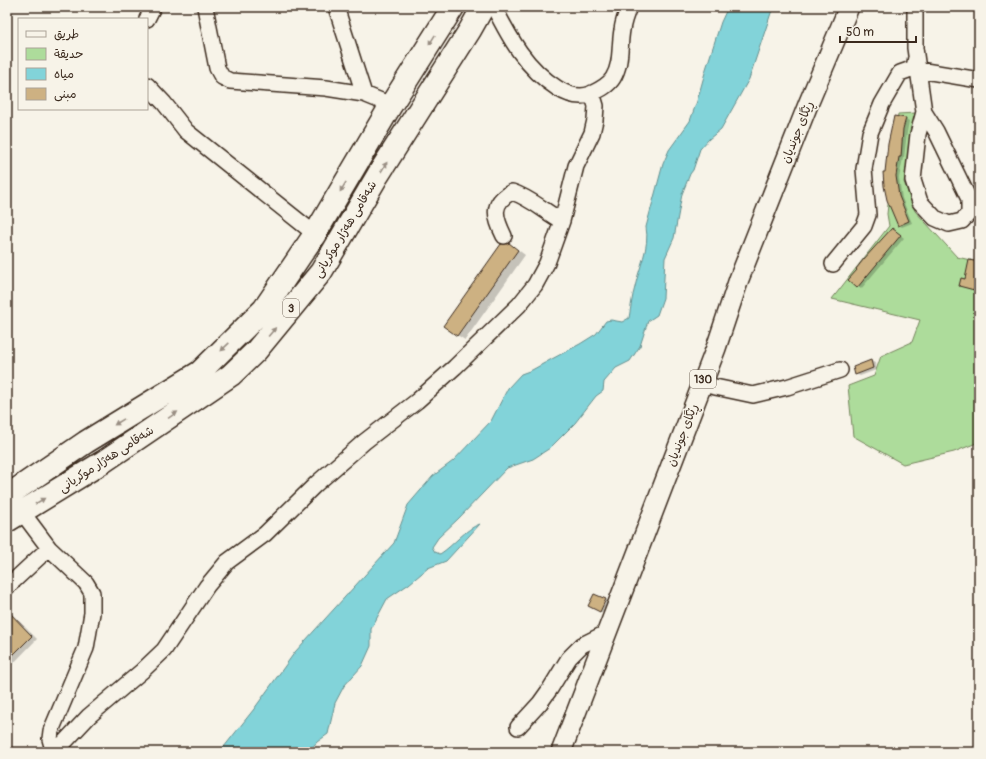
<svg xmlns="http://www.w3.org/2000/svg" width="986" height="759" font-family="Pangolin,'Playpen Sans Arabic',sans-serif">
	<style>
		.green { fill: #addc9b; stroke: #74835c }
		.water { fill: #82d3d9; stroke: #668f8e }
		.shadow { fill: #0003 }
		.building { fill: #cdb182; stroke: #3b2a1e }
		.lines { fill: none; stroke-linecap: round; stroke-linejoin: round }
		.minor-casing { stroke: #3b2a1e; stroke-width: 18 }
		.major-casing { stroke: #3b2a1e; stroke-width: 22 }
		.highway-casing { stroke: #3b2a1e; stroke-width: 25 }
		.minor { stroke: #f7f3e8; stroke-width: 15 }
		.major { stroke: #f7f3e8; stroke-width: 19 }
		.highway { stroke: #f7f3e8; stroke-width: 22 }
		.oneway { fill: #998e83 }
		.labels { text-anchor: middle; stroke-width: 3.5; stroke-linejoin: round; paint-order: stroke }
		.shield { fill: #f7f3e8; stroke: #73665b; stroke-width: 1 }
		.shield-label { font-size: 11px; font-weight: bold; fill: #3b2a1e }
		.street-label { font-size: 12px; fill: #3b2a1e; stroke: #f7f3e8 }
	</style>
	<rect width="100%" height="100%" fill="#f7f3e8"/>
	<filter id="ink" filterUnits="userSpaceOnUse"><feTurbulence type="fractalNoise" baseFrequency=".025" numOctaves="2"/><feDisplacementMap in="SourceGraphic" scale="8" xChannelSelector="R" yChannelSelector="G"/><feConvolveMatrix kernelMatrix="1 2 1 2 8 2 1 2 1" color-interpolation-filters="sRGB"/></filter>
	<g filter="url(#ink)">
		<path class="green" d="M916 113 904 182 915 211 957 257 979 262V442L954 452 903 464 853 436 848 386 874 376 881 356 912 342 920 320 832 299 889 226 887 214 898 114Z"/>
		<path class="water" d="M728 7H773L749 79 721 129 709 139 700 149 693 170 690 174 682 194 674 238 665 258 663 298 657 315 648 321 640 346 630 361 616 368 604 382 603 391 596 396 575 423 550 448 533 459 507 468 459 518 438 538 432 547 435 552 440 554C454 545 465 529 480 524L446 561 428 568 409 584 387 599 371 629V646L362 666 344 686 335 703 328 734 317 742 308 752H220L254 709 295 652 394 543 408 505 433 476 453 461 491 421 508 388 521 374 532 370 550 360 580 344 596 334 606 321 611 320 622 322 629 318C631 307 632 297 635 287 639 267 650 248 646 227L663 164 669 150 690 121 697 101 706 69 721 22Z"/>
		<path class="shadow" d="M895 118 906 119 909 121 907 132 904 158H903L899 178 902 198 912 223 902 227 899 225 886 173Z
			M896 231 904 238 861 289 858 287 850 280Z
			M517 249 525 255 465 340 457 335Z
			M970 261 979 263V292L960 286 966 280Z
			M871 361 875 363 876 370 860 376 856 374Z
			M594 595 609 601 603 613 589 605Z
			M7 611 12 614 37 639 7 670Z"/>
		<path class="building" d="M894 116 906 118 903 129 901 157H899L896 176 899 196 909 221 898 226 887 200 884 186 883 172H885L888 144Z
			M892 228 901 235 857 288 848 280 857 270 856 269 863 260Z
			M509 243 518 250 457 336 443 326 501 244Z
			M969 260 979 262 978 282H979V285L978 291 959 286 961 278 965 279Z
			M871 360 873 368 855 375 853 367Z
			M594 594 606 599 600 612 588 606Z
			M7 610 32 636 7 661Z"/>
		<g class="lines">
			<g class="minor-casing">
				<path id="minor" d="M205 7 217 68 222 77 230 81 326 88 364 94 391 105
					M336 7 364 94
					M494 7C510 39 526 68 557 88 568 95 579 99 591 94 599 90 608 86 613 78 622 63 619 47 622 30 623 22 626 14 629 7
					M915 7V48L924 112 918 134 913 180 920 202 935 218 949 224 962 221 969 213V199L936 131 924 112
					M147 19 153 7
					M919 70 979 80
					M147 85 164 103 186 131 315 234
					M504 236C495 218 490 203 512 192 531 198 545 212 562 221
					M833 264 864 226 868 215 864 169 870 133 882 104 900 73 914 68 916 57
					M701 384 753 395 787 387 840 370
					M22 512 49 548 86 583 92 593V613L86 648 51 731 50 739 52 746 58 749 89 716 142 671 164 650 207 586 227 562 265 534 316 484 364 442 417 401 455 367 519 305 535 285 547 263 562 221 576 166 592 133 595 120 596 106 592 93
					M7 587 49 548
					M518 727 540 703 550 689 569 658 582 645 606 633"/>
			</g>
			<g class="major-casing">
				<path id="major" d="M561 752 716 348 739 279 809 102 849 7"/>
			</g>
			<g class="highway-casing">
				<path id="highway" d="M7 496 86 442 200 372 264 309 315 234 391 105 453 7
					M7 521 103 462 231 375 256 351 321 272 378 175 470 30 483 7"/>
			</g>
			<use href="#minor" class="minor"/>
			<use href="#major" class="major"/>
			<use href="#highway" class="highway"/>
		</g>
		<defs><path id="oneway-solid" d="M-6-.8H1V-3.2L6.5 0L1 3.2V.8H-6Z"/></defs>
		<g class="oneway">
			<use href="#oneway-solid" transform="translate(432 40) rotate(122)"/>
			<use href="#oneway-solid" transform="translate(384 167) rotate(-58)"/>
			<use href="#oneway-solid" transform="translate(343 187) rotate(121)"/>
			<use href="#oneway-solid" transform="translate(272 332) rotate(-50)"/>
			<use href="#oneway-solid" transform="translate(225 347) rotate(136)"/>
			<use href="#oneway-solid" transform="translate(173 415) rotate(-34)"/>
			<use href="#oneway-solid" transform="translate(119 422) rotate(148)"/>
			<use href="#oneway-solid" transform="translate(40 501) rotate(-31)"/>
		</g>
	</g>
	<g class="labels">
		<g class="shield">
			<rect x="283" y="299" width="16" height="18" rx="3"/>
			<rect x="690" y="370" width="26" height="18" rx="3"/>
		</g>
		<g class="shield-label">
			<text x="291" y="312">3</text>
			<text x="703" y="383">130</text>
		</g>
		<g class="street-label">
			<text transform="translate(797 132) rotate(-68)" y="4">ڕێگای جوندیان</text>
			<text transform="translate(345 229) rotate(-59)" y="4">شەقامی ھەژار موکریانی</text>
			<text transform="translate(682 435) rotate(-69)" y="4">ڕێگای جوندیان</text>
			<text transform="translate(106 459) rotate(-33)" y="4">شەقامی ھەژار موکریانی</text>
		</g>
	</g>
	<rect width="986" height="759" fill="none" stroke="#f7f3e8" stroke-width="24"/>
	<rect x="12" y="12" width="962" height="735" fill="none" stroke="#3b2a1e" stroke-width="1.5" filter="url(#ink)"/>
	<rect x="18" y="18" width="130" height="92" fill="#f7f3e8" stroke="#aca397"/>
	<rect x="26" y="31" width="20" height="6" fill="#f7f3e8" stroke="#aca397"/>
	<text x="54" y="38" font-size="12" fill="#3b2a1e">طريق</text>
	<rect x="26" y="48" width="20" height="12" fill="#addc9b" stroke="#aca397"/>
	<text x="54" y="58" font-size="12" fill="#3b2a1e">حديقة</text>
	<rect x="26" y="68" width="20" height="12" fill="#82d3d9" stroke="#aca397"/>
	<text x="54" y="78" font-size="12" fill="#3b2a1e">مياه</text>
	<rect x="26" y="88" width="20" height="12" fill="#cdb182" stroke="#aca397"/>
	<text x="54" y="98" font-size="12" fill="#3b2a1e">مبنى</text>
	<path d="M840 36v6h76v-6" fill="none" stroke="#3b2a1e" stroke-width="2"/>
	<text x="846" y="36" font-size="12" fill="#3b2a1e" stroke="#f7f3e8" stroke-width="3" paint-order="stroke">50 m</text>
</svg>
